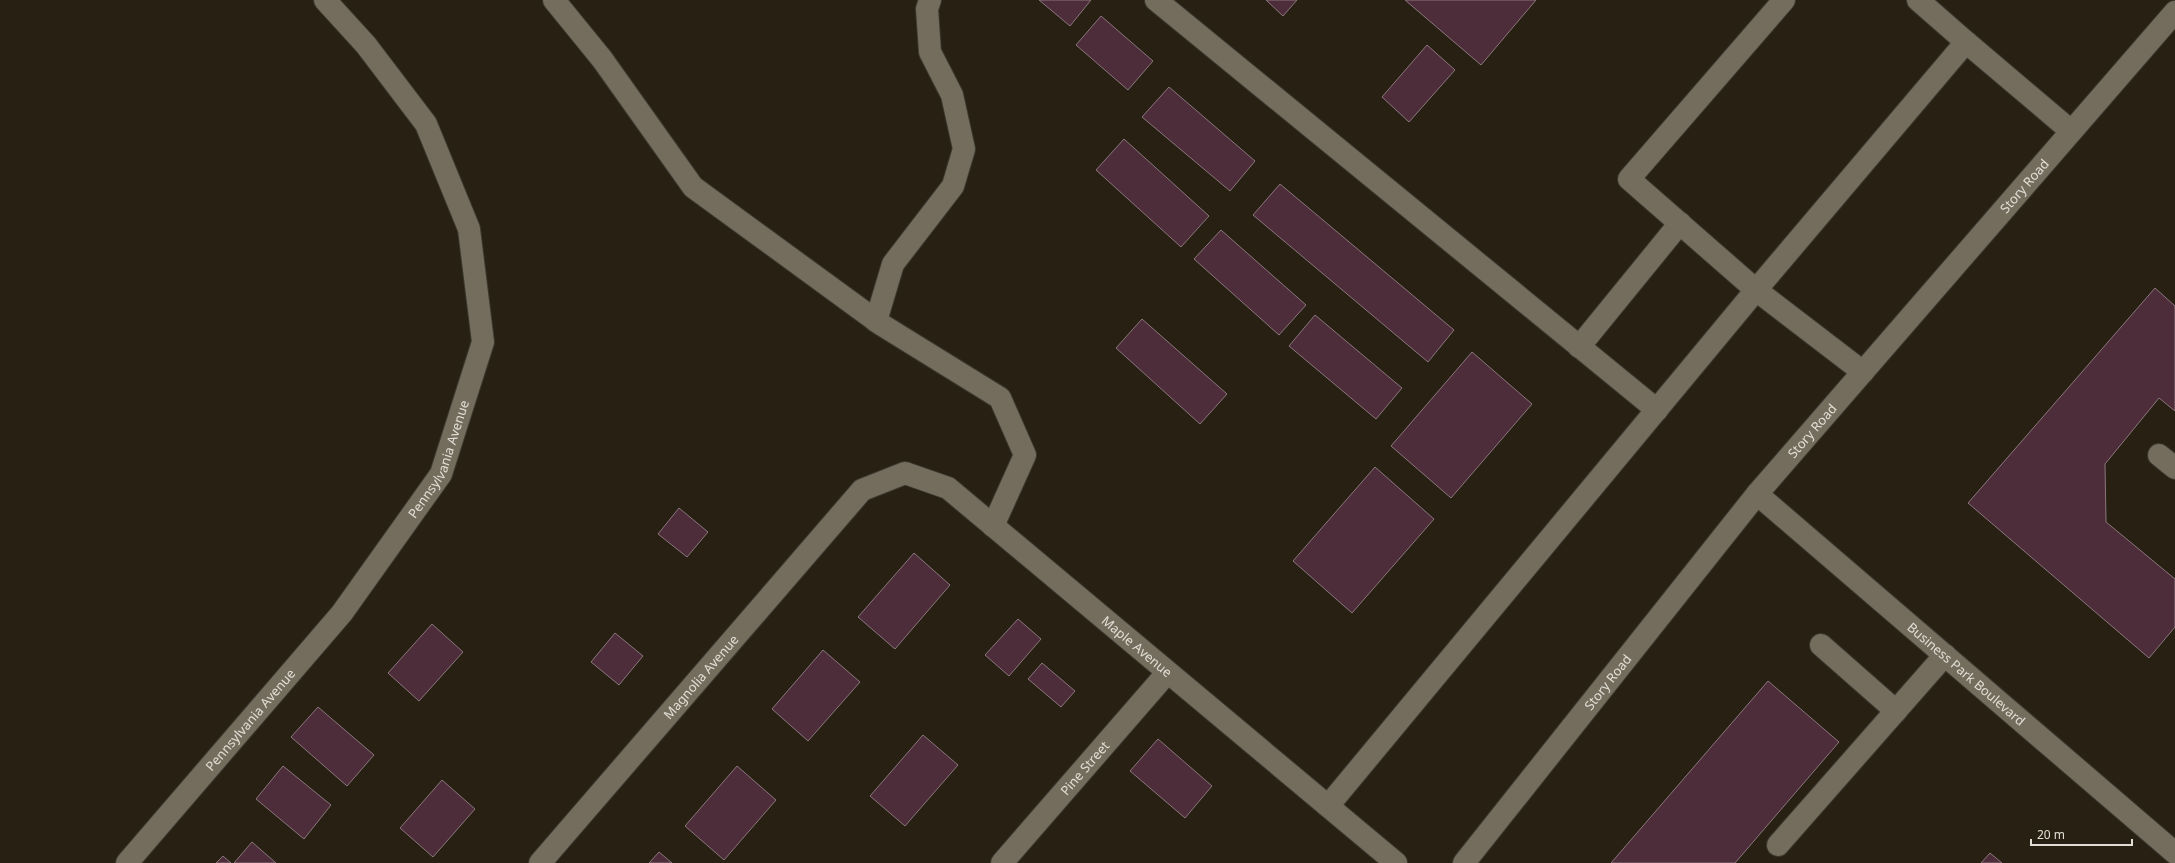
<svg xmlns="http://www.w3.org/2000/svg" width="2175" height="863" font-family="'Noto Sans',sans-serif">
	<style>
		.building { fill: #4e2d3a; stroke: #8a777d }
		.lines { fill: none; stroke-linecap: round; stroke-linejoin: round }
		.minor-casing { stroke: #3d3930; stroke-width: 24 }
		.minor { stroke: #746d5e; stroke-width: 22 }
		.labels { text-anchor: middle; stroke-width: 3; stroke-linejoin: round; paint-order: stroke }
		.street-label { font-size: 13px; fill: #e2ded5; stroke: #272013 }
	</style>
	<rect width="100%" height="100%" fill="#272013"/>
	<path class="building" d="M1039 0H1091L1070 26Z
		M1266 0H1297L1283 16Z
		M1405 0H1536L1481 65Z
		M1101 16 1153 61 1128 90 1076 45Z
		M1427 45 1455 70 1409 122 1382 97Z
		M1169 87 1255 161 1230 191 1142 117Z
		M1124 139 1209 216 1181 247 1096 170Z
		M1280 184 1454 330 1428 362 1253 215Z
		M1221 230 1306 305 1279 335 1194 259Z
		M2155 288 2175 306V411L2159 398 2105 464 2106 522 2175 579V627L2149 658 1968 503Z
		M1315 315 1402 388 1376 419 1289 346Z
		M1142 319 1227 394 1200 424 1116 348Z
		M1472 352 1532 404 1451 498 1391 446Z
		M1375 467 1434 519 1352 613 1293 561Z
		M679 508 708 532 687 557 658 534Z
		M914 553 950 585 895 649 858 617Z
		M1018 619 1041 639 1009 676 985 655Z
		M432 624 463 652 419 701 388 673Z
		M615 633 643 656 619 685 591 662Z
		M823 650 860 682 808 741 772 709Z
		M1042 663 1075 691 1061 707 1028 679Z
		M1768 681 1839 742 1735 863H1611Z
		M318 707 374 755 347 786 291 737Z
		M923 735 958 765 905 826 870 796Z
		M1158 739 1212 786 1185 818 1130 771Z
		M283 766 331 805 304 839 256 799Z
		M737 766 776 800 724 860 685 826Z
		M442 780 475 809 433 857 400 828Z
		M252 842 276 863H234Z
		M659 852 672 863H649Z
		M1990 853 2002 863H1981Z
		M223 856 231 863H216Z"/>
	<g class="lines">
		<g class="minor-casing">
			<g id="minor">
				<path d="M554 0 602 59 693 187 882 325 1000 398 1025 455 993 526"/>
				<path d="M1156 0 1657 410"/>
				<path d="M1784 0 1629 179 1756 290 1966 42 2071 131"/>
				<path d="M1918 0 1966 42"/>
				<path d="M876 321 893 264 953 186 964 149 952 95 930 52 927 9 930 0"/>
				<path d="M1579 347 1680 223"/>
				<path d="M2159 455 2175 468"/>
				<path id="s1" d="M1757 494 2175 853"/>
				<path d="M1821 645 1896 711"/>
				<path d="M1328 806 1756 290 1863 372"/>
				<path d="M1778 845 1945 655"/>
				<path id="s2" d="M127 863 342 613 441 474 483 342 469 229 426 124 366 45 325 0"/>
				<path id="s3" d="M540 863 862 490 905 473 948 488 1396 863"/>
				<path id="s4" d="M1002 863 1167 673"/>
				<path id="s5" d="M1464 863 1757 494 2175 12"/>
			</g>
		</g>
		<use href="#minor" class="minor"/>
	</g>
	<g class="labels">
		<g class="street-label">
			<text dy="5" stroke="none"><textPath href="#s5" startOffset="879">Story Road</textPath></text>
			<text dy="5" stroke="none"><textPath href="#s5" startOffset="555">Story Road</textPath></text>
			<text dy="5" stroke="none"><textPath href="#s2" startOffset="513">Pennsylvania Avenue</textPath></text>
			<text dy="5" stroke="none"><textPath href="#s3" startOffset="831">Maple Avenue</textPath></text>
			<text dy="5" stroke="none"><textPath href="#s1" startOffset="276">Business Park Boulevard</textPath></text>
			<text dy="5" stroke="none"><textPath href="#s3" startOffset="246">Magnolia Avenue</textPath></text>
			<text dy="5" stroke="none"><textPath href="#s5" startOffset="231">Story Road</textPath></text>
			<text dy="5" stroke="none"><textPath href="#s2" startOffset="189">Pennsylvania Avenue</textPath></text>
			<text dy="5" stroke="none"><textPath href="#s4" startOffset="126">Pine Street</textPath></text>
		</g>
	</g>
	<path d="M2031 839v6h101v-6" fill="none" stroke="#e2ded5" stroke-width="2"/>
	<text x="2037" y="839" font-size="12" fill="#e2ded5" stroke="#272013" stroke-width="3" paint-order="stroke">20 m</text>
</svg>
